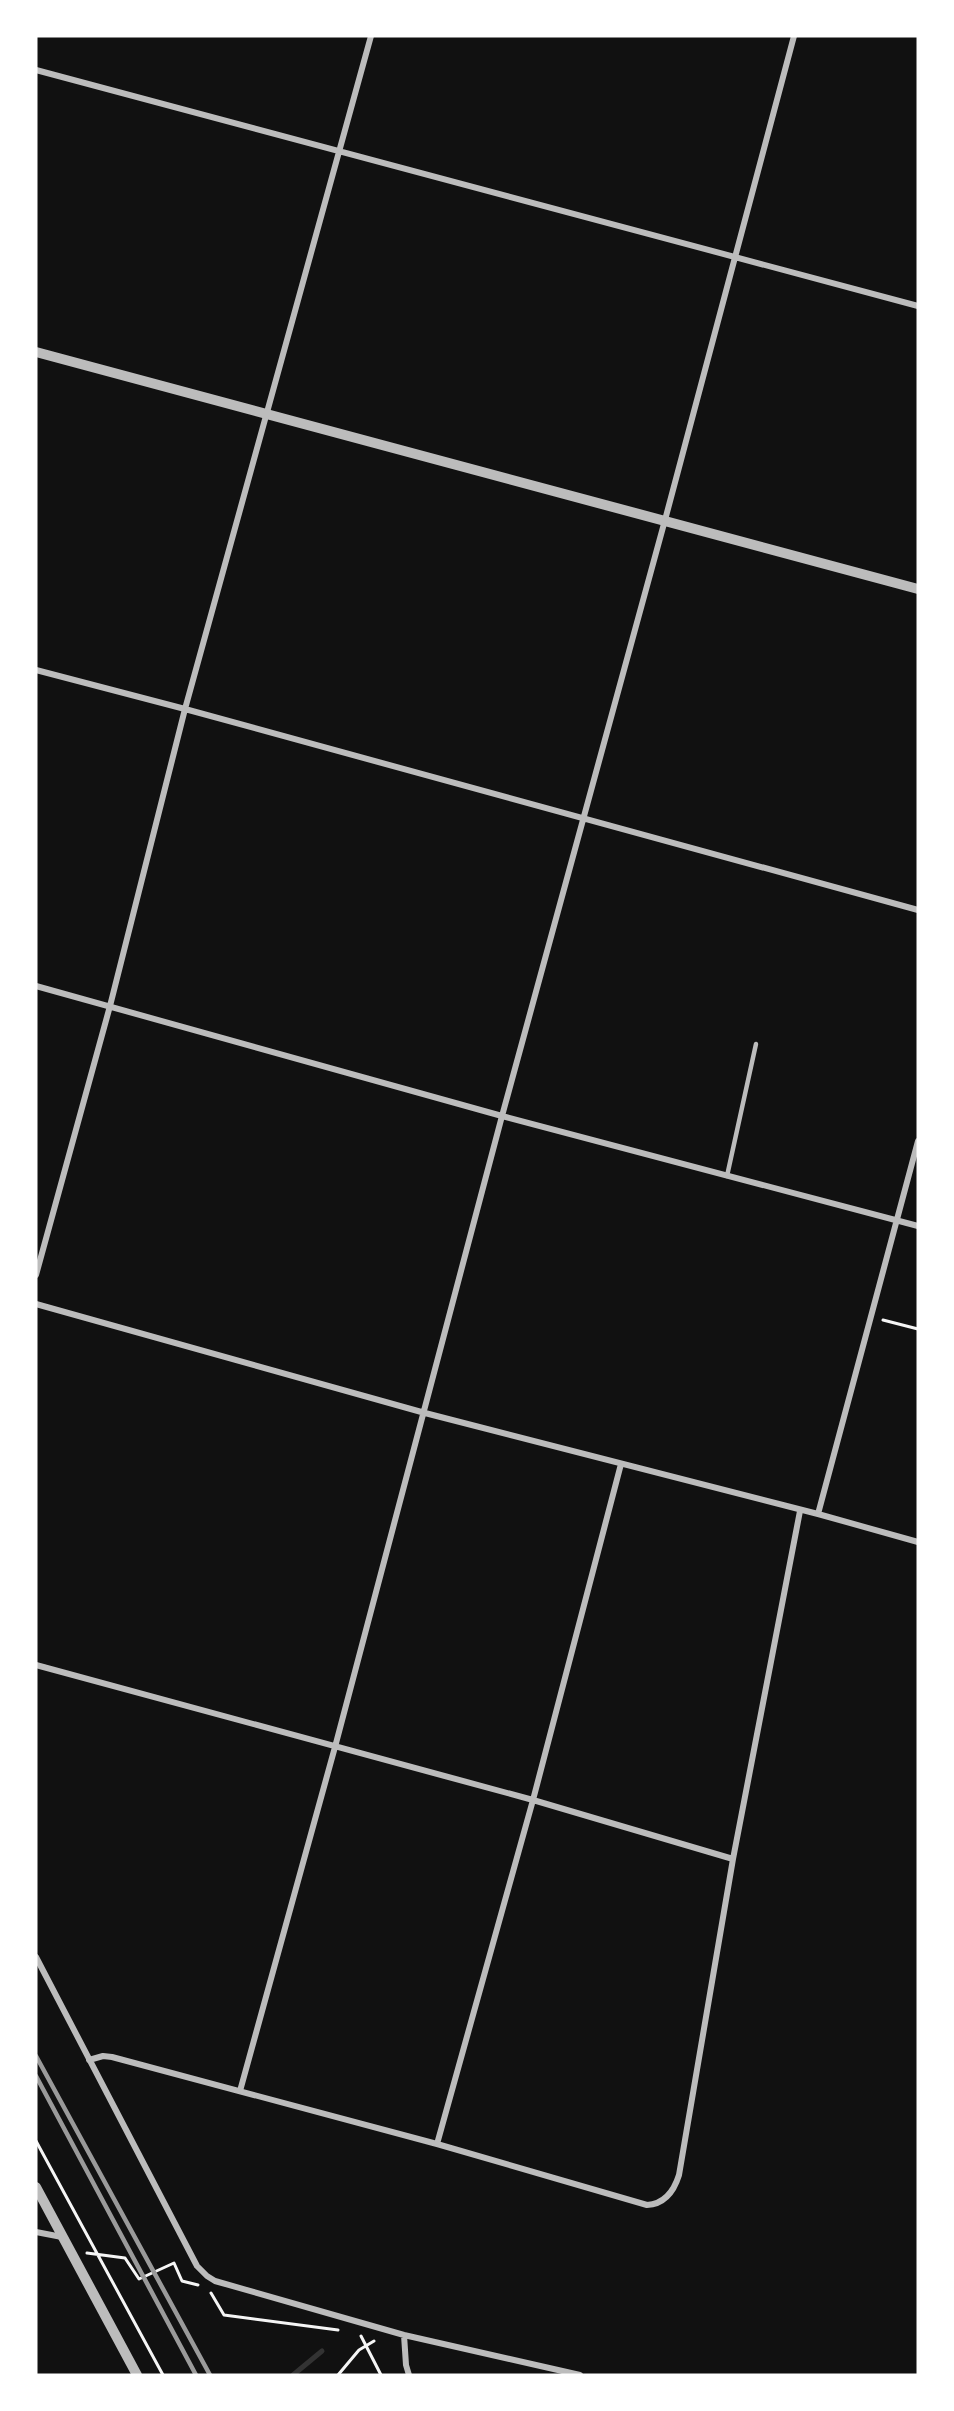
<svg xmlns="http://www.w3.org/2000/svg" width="954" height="2411" font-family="Poppins,sans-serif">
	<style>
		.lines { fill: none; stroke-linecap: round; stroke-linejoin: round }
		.stream { stroke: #333; stroke-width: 5 }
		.path { stroke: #f5f5f5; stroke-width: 3 }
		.service { stroke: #bcbcbc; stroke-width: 4.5 }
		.minor { stroke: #bcbcbc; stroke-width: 6 }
		.tertiary { stroke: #bcbcbc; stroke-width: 10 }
		.rail { stroke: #9a9a9a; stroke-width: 4.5 }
	</style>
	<rect width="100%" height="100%" fill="#111"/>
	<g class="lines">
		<path class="stream" d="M293 2375 322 2351"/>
		<path class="path" d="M883 1320 918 1329
			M36 2141 163 2375
			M87 2253 125 2258 139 2279 174 2263 182 2281 198 2285
			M211 2293 224 2315 338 2330
			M361 2336 381 2375
			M338 2375 359 2350 374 2341"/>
		<path class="service" d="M727 1176 756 1044"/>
		<path class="minor" d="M36 70 918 306
			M36 670 185 709 918 910
			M36 986 502 1116 918 1226
			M36 1275 110 1006 185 709 371 36
			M36 1304 425 1413 818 1514 918 1542
			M818 1514 918 1141
			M36 1665 533 1800 733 1859
			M36 1957 197 2266 207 2276 215 2281 404 2335 580 2375
			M89 2060 103 2056 112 2057 437 2144 647 2205C665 2204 674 2191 679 2175L733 1859 800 1511
			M240 2091 335 1747 502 1116 665 520 794 36
			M437 2144 533 1800 621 1464
			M36 2232 62 2237
			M404 2335 406 2365 409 2375"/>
		<path class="tertiary" d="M36 352 918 589
			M36 2187 137 2375"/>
		<path class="rail" d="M36 2056 210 2375
			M36 2076 196 2375"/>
	</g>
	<rect width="954" height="2411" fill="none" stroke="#ffffff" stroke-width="75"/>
</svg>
